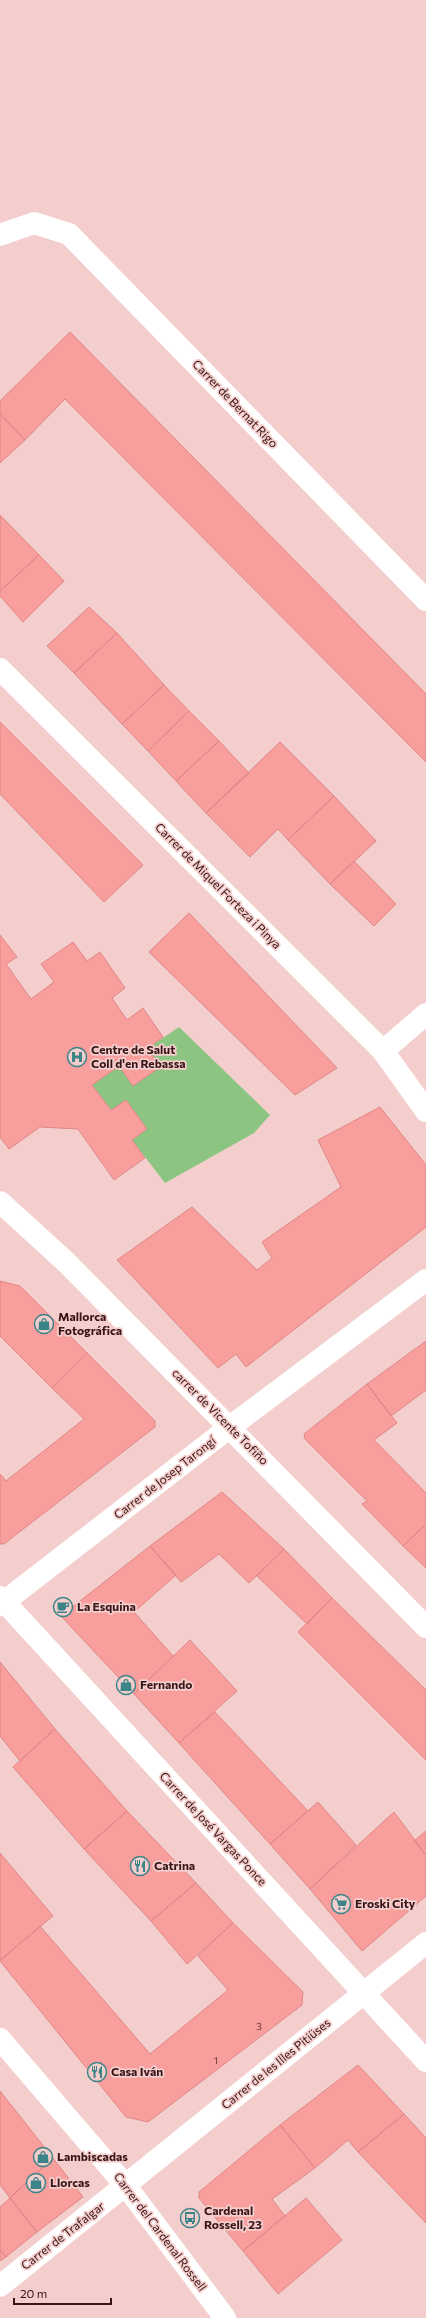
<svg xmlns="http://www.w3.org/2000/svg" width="426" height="2318" font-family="Commissioner,sans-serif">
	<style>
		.green { fill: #8cc582 }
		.building { fill: #f89e9d; stroke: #de8786 }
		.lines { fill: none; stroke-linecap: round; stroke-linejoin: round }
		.minor { stroke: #fff; stroke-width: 22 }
		.labels { text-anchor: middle; stroke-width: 3.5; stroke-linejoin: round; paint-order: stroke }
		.number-label { font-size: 10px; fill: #673738 }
		.street-label { font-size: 12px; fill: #371516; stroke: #f4cecc }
		.poi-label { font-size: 12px; font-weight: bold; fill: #371516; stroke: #f4cecc; text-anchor: start }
	</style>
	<rect width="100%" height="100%" fill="#f4cecc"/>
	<path class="green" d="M179 1027 270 1115 254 1133 165 1183 132 1140 147 1129 126 1100 111 1110 92 1085 119 1066 133 1085 160 1067 148 1048Z"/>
	<path class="building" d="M70 332 426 694V762L65 399 25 440 0 414V401Z
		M0 414 25 440 0 463Z
		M0 515 39 555 0 591Z
		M39 555 64 581 23 622 0 596V591Z
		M89 607 117 633 74 673 47 646Z
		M117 633 164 685 122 724 74 673Z
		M164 685 189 711 148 751 122 724Z
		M189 711 219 741 176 781 148 751Z
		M0 722 143 865 104 902 0 794Z
		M219 741 249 773 206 813 176 781Z
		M280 742 334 796 288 840 278 829 250 857 206 813Z
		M334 796 376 841 330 884 288 840Z
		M354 861 396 904 374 926 330 884Z
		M189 913 337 1068 295 1095 149 952Z
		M0 935 17 957 6 964 31 999 54 982 41 964 73 942 87 961 100 952 125 988 112 998 127 1020 143 1008 163 1037 148 1048 160 1067 133 1086 119 1066 92 1085 111 1110 126 1100 147 1129 132 1140 145 1158 114 1180 78 1129 40 1127 9 1149 0 1137Z
		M380 1107 426 1165V1227L246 1367 236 1354 218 1368 117 1260 192 1207 257 1270 272 1258 262 1242 341 1187 318 1140Z
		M0 1281 20 1286 87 1353 52 1388 0 1336Z
		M426 1341V1390L391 1416 367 1384Z
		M87 1353 155 1421V1427L4 1544H0V1474L6 1481 84 1419 52 1388Z
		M367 1384 397 1423 374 1440 426 1493V1524L403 1546 362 1504 367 1501 305 1439 304 1434Z
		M222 1492 284 1549 249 1583 219 1554 181 1582 150 1546Z
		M426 1524V1568L403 1546Z
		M150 1546 176 1575 134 1612 173 1656 134 1694 61 1616Z
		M284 1549 332 1598 307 1624 257 1576Z
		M332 1598 426 1690V1760L298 1632Z
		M190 1640 237 1691 179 1743 134 1694Z
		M0 1662 55 1729 20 1761 0 1736Z
		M215 1712 308 1811 270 1844 179 1743Z
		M55 1729 127 1811 84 1849 13 1767Z
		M318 1802 356 1845 310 1889 270 1844Z
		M127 1811 196 1883 151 1921 84 1849Z
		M394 1812 426 1855V1896L362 1951 310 1889Z
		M426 1831V1855L414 1841Z
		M0 1853 53 1916 0 1960Z
		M196 1883 233 1923 187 1964 151 1921Z
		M233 1923 303 1992 302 2005 148 2122 126 2117 0 1961 40 1926 150 2054 228 1990 198 1956Z
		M358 2065 404 2114 358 2152 348 2140 315 2168 280 2125Z
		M0 2091 53 2158 10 2198 0 2185Z
		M404 2114 426 2138V2223L358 2152Z
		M280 2125 315 2168 272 2199 285 2216 243 2251 199 2198V2192Z
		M53 2158 83 2197 37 2232 10 2198Z
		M10 2198 37 2232 6 2257 0 2250V2207Z
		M306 2198 342 2240 278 2294 243 2251Z
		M0 2250 6 2257 0 2261Z"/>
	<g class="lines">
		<path class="minor" d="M0 235 34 223 69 234 426 600
			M0 669 383 1051 426 1111
			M383 1051 426 1014
			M0 1202 66 1262 426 1627
			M0 1597 426 2061
			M0 1605 230 1427 426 1280
			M0 2039 126 2186 225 2318
			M0 2286 426 1943"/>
	</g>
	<defs>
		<g id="hospital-ring" transform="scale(1)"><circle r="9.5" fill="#f4cecc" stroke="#3b8488" stroke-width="1.5"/><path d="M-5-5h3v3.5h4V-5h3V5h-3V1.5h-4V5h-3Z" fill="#3b8488"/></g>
		<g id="shop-ring" transform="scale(1)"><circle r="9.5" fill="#f4cecc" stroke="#3b8488" stroke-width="1.5"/><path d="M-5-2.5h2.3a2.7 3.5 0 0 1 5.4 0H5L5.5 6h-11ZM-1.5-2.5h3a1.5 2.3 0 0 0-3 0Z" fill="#3b8488"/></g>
		<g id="cafe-ring" transform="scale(1)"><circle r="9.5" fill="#f4cecc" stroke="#3b8488" stroke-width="1.5"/><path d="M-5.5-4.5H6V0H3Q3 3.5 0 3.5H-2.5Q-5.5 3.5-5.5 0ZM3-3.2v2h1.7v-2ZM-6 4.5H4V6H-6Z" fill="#3b8488"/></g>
		<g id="restaurant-ring" transform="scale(1)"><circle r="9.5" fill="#f4cecc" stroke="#3b8488" stroke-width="1.5"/><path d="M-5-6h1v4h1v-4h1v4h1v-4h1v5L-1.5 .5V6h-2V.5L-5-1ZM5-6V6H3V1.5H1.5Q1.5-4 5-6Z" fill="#3b8488"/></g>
		<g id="supermarket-ring" transform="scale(1)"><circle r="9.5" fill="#f4cecc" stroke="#3b8488" stroke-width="1.5"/><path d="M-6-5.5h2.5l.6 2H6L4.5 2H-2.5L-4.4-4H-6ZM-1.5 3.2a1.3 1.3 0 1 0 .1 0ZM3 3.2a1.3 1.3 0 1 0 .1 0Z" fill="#3b8488"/></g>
		<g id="bus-ring" transform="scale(1)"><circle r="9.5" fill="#f4cecc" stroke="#3b8488" stroke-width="1.5"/><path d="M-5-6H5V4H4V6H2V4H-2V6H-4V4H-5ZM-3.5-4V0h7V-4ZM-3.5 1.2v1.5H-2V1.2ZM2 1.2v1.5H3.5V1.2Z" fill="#3b8488"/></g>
	</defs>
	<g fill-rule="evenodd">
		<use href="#hospital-ring" x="77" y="1057"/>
		<use href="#shop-ring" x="44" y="1324"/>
		<use href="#cafe-ring" x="63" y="1607"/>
		<use href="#shop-ring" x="126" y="1685"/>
		<use href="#restaurant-ring" x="140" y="1866"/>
		<use href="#supermarket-ring" x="341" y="1904"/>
		<use href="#restaurant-ring" x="97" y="2072"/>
		<use href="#shop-ring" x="43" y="2157"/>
		<use href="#shop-ring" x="36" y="2183"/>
		<use href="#bus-ring" x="190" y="2218"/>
	</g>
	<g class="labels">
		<g class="number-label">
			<text x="259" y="2030">3</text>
			<text x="216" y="2064">1</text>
		</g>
		<g class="street-label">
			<text transform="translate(235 404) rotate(46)" y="4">Carrer de Bernat Rigo</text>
			<text transform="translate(218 886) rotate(45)" y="4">Carrer de Miquel Forteza i Pinya</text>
			<text transform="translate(220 1417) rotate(45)" y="4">carrer de Vicente Tofiño</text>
			<text transform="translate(165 1478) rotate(-38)" y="4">Carrer de Josep Tarongí</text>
			<text transform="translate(213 1829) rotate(47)" y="4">Carrer de José Vargas Ponce</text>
			<text transform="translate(276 2064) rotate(-39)" y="4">Carrer de les Illes Pitiüses</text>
			<text transform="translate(160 2232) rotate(53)" y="4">Carrer del Cardenal Rossell</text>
			<text transform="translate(63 2236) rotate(-38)" y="4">Carrer de Trafalgar</text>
		</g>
		<g class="poi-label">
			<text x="91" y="1054">Centre de Salut<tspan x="91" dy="14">Coll d'en Rebassa</tspan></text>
			<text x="58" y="1321">Mallorca<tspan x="58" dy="14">Fotográfica</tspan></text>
			<text x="77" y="1611">La Esquina</text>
			<text x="140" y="1689">Fernando</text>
			<text x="154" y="1870">Catrina</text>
			<text x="355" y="1908">Eroski City</text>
			<text x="111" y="2076">Casa Iván</text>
			<text x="57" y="2161">Lambiscadas</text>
			<text x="50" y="2187">Llorcas</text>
			<text x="204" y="2215">Cardenal<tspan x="204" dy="14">Rossell, 23</tspan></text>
		</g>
	</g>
	<path d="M14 2298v6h97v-6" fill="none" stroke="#371516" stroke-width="2"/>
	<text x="20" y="2298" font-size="12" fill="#371516" stroke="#f4cecc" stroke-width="3" paint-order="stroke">20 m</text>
</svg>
